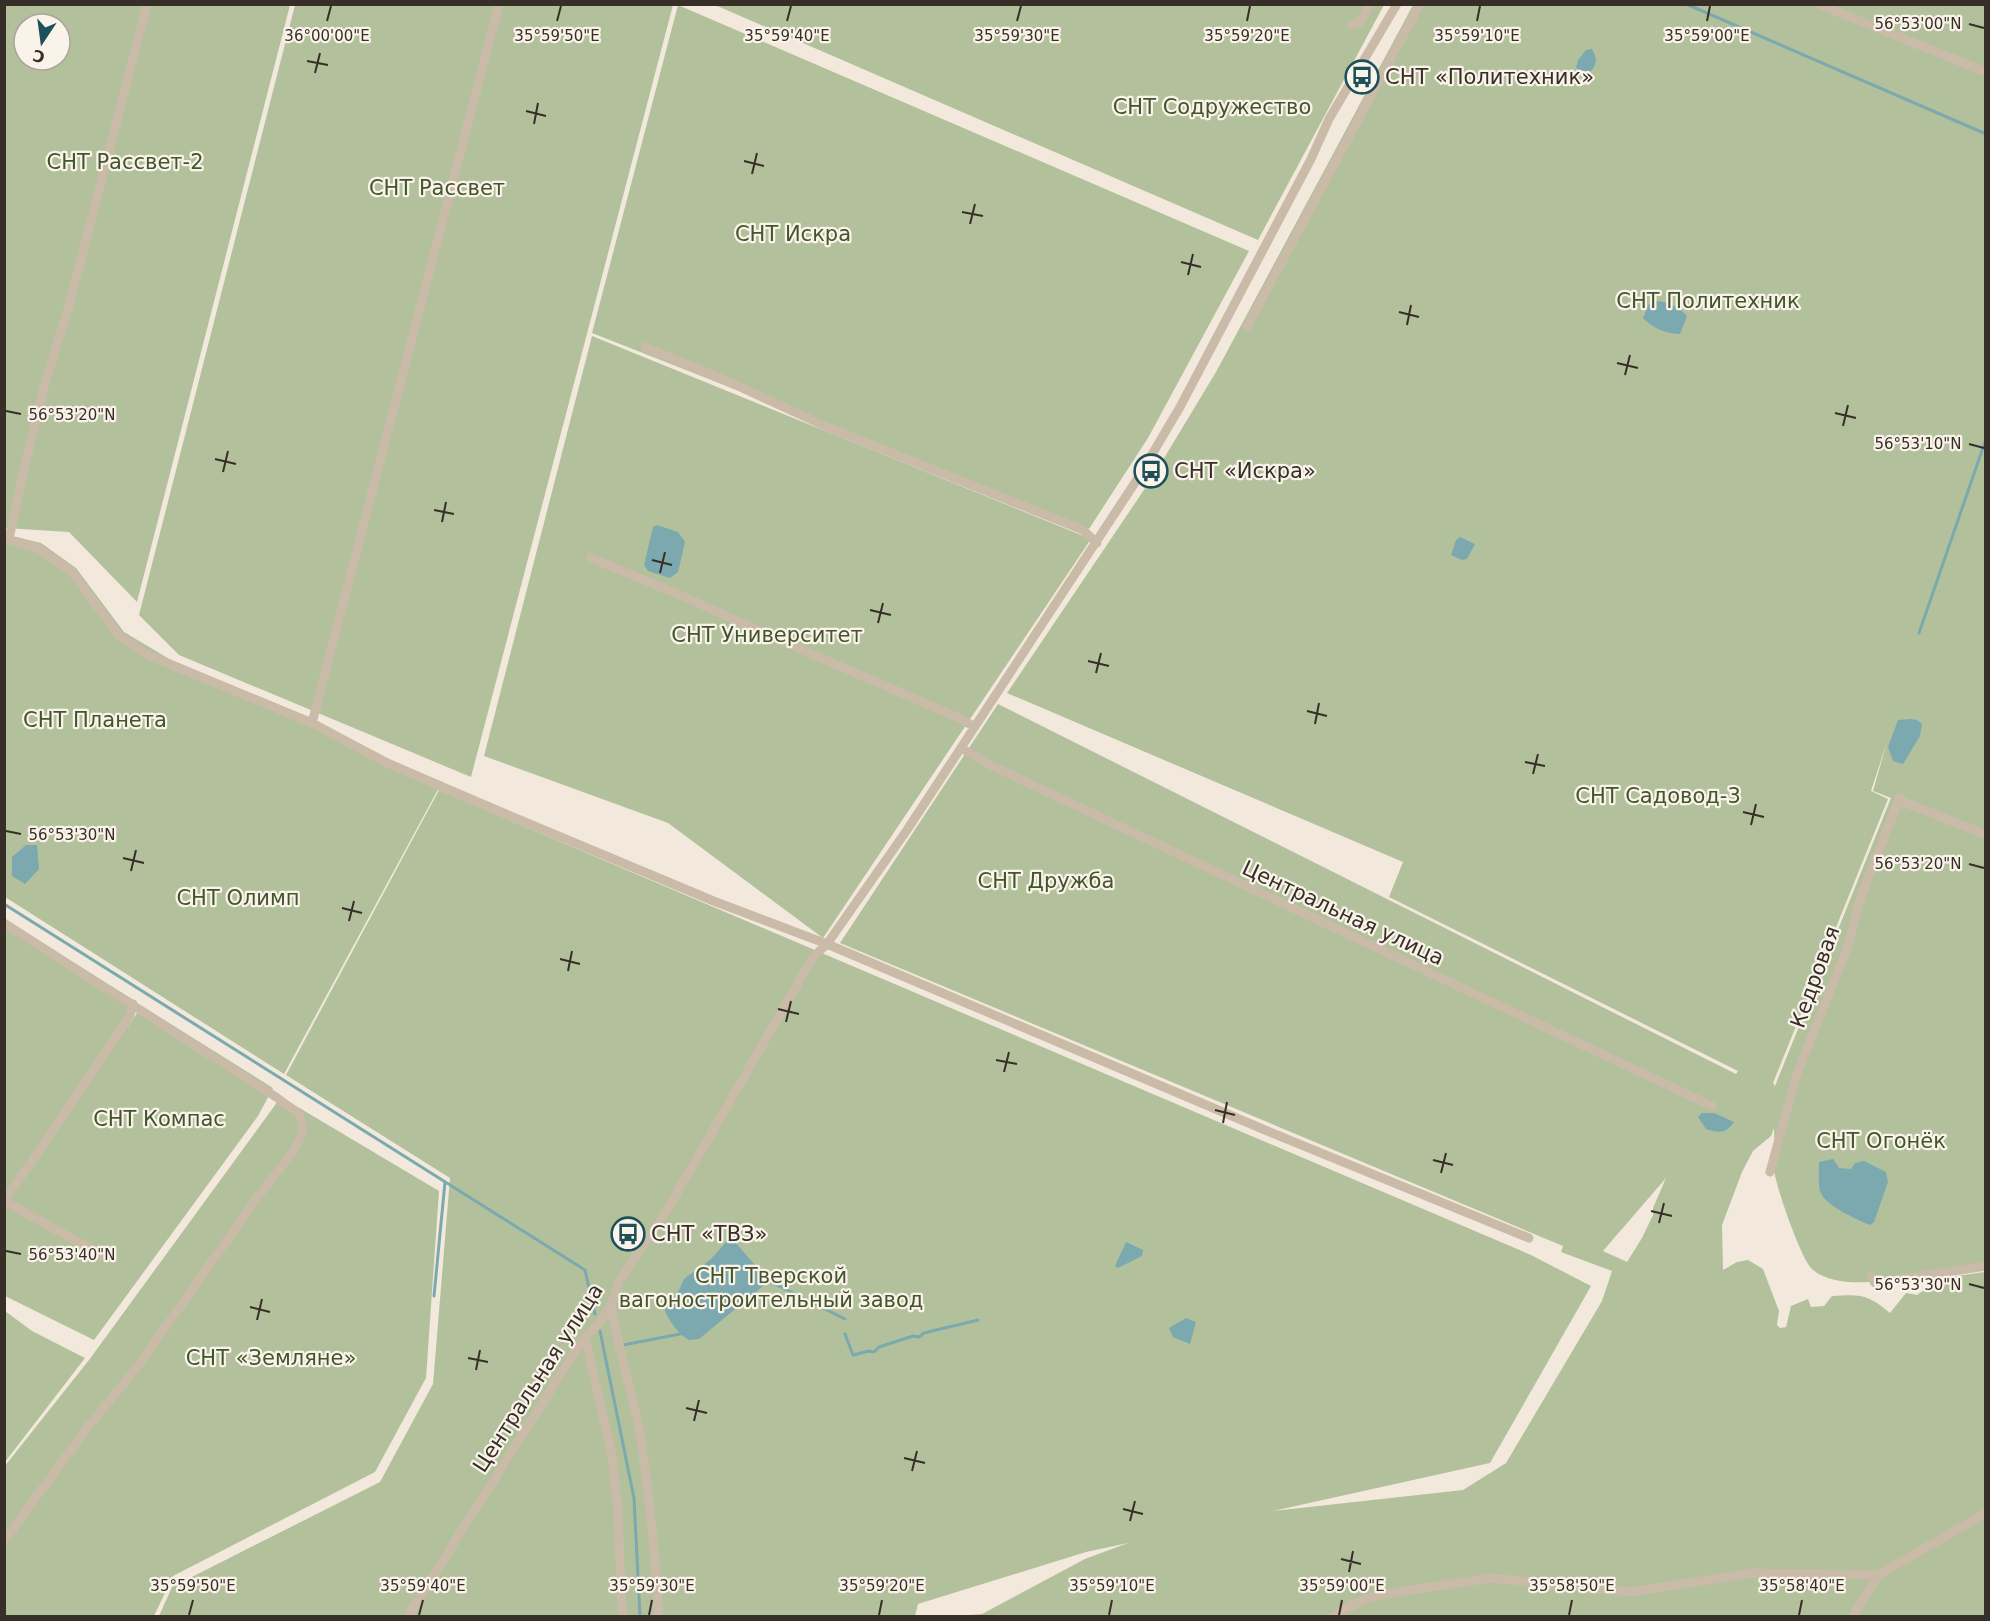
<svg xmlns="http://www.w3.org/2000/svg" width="1990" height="1621" font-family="'DejaVu Sans',sans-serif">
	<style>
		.green { fill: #b2c19c; fill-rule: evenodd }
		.water { fill: #7ba9af }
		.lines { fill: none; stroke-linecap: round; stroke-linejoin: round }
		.stream { stroke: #7ba9af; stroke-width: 3 }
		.minor { stroke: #cabaa8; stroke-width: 9 }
		.ticks { fill: none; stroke: #372e28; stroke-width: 2 }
		.labels { text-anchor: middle; stroke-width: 4.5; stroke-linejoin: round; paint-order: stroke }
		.poi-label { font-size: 21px; fill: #372e28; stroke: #faf3e9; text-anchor: start }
		.park-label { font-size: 21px; fill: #43552c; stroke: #faf3e9 }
		.street-label { font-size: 21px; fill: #372e28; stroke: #faf3e9 }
		.ticks-label { font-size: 15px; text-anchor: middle; fill: #372e28; stroke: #faf3e9; stroke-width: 4.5; stroke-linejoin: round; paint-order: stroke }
	</style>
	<rect width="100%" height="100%" fill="#f2e9dc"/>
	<path class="green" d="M4 5H290L137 602 69 532 5 528ZM24 24H60V60H24Z
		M295 5H673L471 777 179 655 139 615Z
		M678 5 1249 251 1148 438 1089 529 592 333Z
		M715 5H1384L1258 240Z
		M1413 5H1985V1263L1868 1282C1850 1283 1825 1282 1811 1268 1801 1258 1775 1185 1774 1169 1773 1156 1775 1142 1774 1128L1771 1136 1753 1151 1742 1172 1722 1225 1723 1270 1737 1262 1748 1260 1763 1269 1779 1311 1777 1325 1780 1328 1786 1327 1791 1306 1808 1299 1811 1307 1824 1306 1832 1296C1860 1294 1868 1294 1890 1313L1906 1293 1917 1295 1942 1278 1985 1272V1616H956L982 1614 1085 1559 1128 1543 1086 1552 918 1604 915 1616H159L172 1587 380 1482 433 1384 450 1178 286 1075 439 790 1531 1255 1591 1286 1490 1463 1273 1511 1463 1490 1506 1463 1602 1301 1612 1271 1561 1252 1563 1246 840 943 998 704 1736 1074 1738 1071 1389 897 1403 862 1007 693 1152 478 1216 372ZM1887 742 1873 791 1891 798 1775 1086 1773 1083 1888 799 1871 791ZM1666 1178 1653 1208V1215L1642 1238 1627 1262 1603 1251Z
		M592 336 1091 539 823 938 668 823 484 756Z
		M4 534 41 543 76 568 124 632 171 660 309 718 389 759 442 782 284 1074 5 897Z
		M5 920 137 1002 5 1197Z
		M142 1006 273 1088 258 1116 94 1340 5 1296V1204Z
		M281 1097 439 1191 426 1378 375 1472 173 1576 154 1616H5L4 1467 89 1360Z
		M5 1311 32 1331 85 1358 5 1462Z"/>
	<path class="water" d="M1592 49C1597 59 1598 63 1590 72L1581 71 1576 68 1578 60 1586 50Z
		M1656 301C1669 302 1678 306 1687 316L1680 334C1667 334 1652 328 1643 318L1649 304Z
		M657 525 678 532 685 542 678 572 670 578 648 571 644 565 653 527Z
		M1460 537 1475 544 1467 559 1462 560 1451 555 1456 540Z
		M1911 719 1917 720 1922 724 1920 736 1903 764 1893 761 1888 747 1898 720Z
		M26 845H37L39 869 25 884 12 876V857Z
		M1702 1113H1714L1734 1122C1726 1134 1719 1133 1706 1129L1698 1117Z
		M1833 1159 1839 1168 1851 1169 1855 1163 1864 1161 1886 1172 1888 1182 1874 1222 1870 1225C1856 1219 1825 1206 1820 1191 1818 1182 1819 1171 1819 1162Z
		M726 1242H735L769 1281 699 1339 689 1340C678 1334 670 1322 665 1311L668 1303 679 1290 684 1279 711 1259Z
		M1126 1242 1143 1250 1142 1256 1118 1268 1115 1266Z
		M1186 1318 1196 1322 1190 1344 1173 1337 1169 1328Z"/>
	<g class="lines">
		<path class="stream" d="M1686 4 1986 134
			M1919 633 1986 439
			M4 904 585 1270 595 1314
			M769 1281 845 1319
			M434 1296 445 1182
			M600 1331 634 1498 640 1616
			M845 1334 853 1355 869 1351 874 1352 879 1347 913 1336 919 1337 924 1333 978 1320
			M623 1345 680 1334"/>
		<path class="minor" d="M1818 4 1986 72
			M1351 25 1360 22 1370 4
			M1247 327 1420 4
			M645 347 736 385 827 427 1083 530 1097 543
			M4 538 40 549 72 572 119 636 148 655 312 723 387 763 494 809 716 902 827 944 1265 1130 1529 1238
			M9 539 23 473 44 387 70 302 147 4
			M591 558 680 595 775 638 959 718 975 727
			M312 723 499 4
			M961 748 986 763 1712 1106
			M1900 797 1899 800 1986 835
			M4 923 276 1097 299 1114 303 1131 294 1151 259 1195 138 1366 87 1428 4 1541
			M1770 1172 1796 1077 1848 946 1860 899 1900 797
			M102 1255 8 1203 7 1197 106 1052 130 1015 133 1004
			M1871 1276 1875 1283 1986 1266
			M611 1305C618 1350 633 1394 641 1439 650 1498 655 1557 659 1616
			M585 1337 611 1451 618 1509 622 1616
			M408 1616 565 1367 585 1337 598 1324 611 1305 619 1283 629 1265 662 1219 813 957 827 944 907 830 1138 478 1180 407 1311 159 1329 119 1397 4
			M1334 1616 1358 1602 1378 1595 1490 1578 1631 1592 1753 1573 1878 1575 1986 1513
			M1853 1616 1878 1575"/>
	</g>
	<path class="ticks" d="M327 21 331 6M557 21 561 6M787 21 791 6M1017 21 1021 6M1247 21 1250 6M1477 21 1480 6M1707 21 1710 6M1969 24 1984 28M307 61 328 65M315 73 320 53M526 111 546 116M534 124 538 103M744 161 764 166M752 174 757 153M962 212 983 216M970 224 975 204M1181 262 1201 267M1188 275 1193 254M1399 312 1419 317M1407 325 1411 305M1617 363 1638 368M1625 375 1630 355M6 411 21 414M1835 413 1856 418M1843 426 1848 405M1969 444 1984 448M215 459 236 464M223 472 228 451M434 510 454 514M442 522 446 502M652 560 672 565M660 573 665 552M870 610 891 615M878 623 883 603M1088 661 1109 666M1096 673 1101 653M1307 711 1327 716M1315 724 1319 703M1525 762 1545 766M1533 774 1538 754M1743 812 1764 817M1751 825 1756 804M6 831 21 834M123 858 144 863M1969 864 1984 868M131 871 136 850M342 908 362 913M349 921 354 901M560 959 580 964M568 971 572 951M778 1009 799 1014M786 1022 791 1001M996 1060 1017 1064M1004 1072 1009 1052M1215 1110 1235 1115M1223 1123 1227 1102M1433 1160 1453 1165M1441 1173 1446 1153M1651 1211 1672 1216M1659 1223 1664 1203M6 1251 21 1254M1969 1284 1984 1288M250 1307 270 1312M257 1320 262 1299M468 1358 488 1362M476 1370 480 1350M686 1408 707 1413M694 1421 699 1400M904 1458 925 1463M912 1471 917 1451M1123 1509 1143 1514M1130 1521 1135 1501M1341 1559 1361 1564M1349 1572 1353 1551M189 1615 193 1600M419 1615 423 1600M649 1615 652 1600M879 1615 882 1600M1109 1615 1112 1600M1339 1615 1342 1600M1569 1615 1572 1600M1799 1615 1802 1600"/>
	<defs>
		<g id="bus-ring" transform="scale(1.725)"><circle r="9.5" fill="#faf3e9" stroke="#1e5059" stroke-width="1.5"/><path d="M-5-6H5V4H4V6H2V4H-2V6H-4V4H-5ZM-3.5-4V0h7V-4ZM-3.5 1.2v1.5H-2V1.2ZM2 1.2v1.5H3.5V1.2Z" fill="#1e5059"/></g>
	</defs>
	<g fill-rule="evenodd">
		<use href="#bus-ring" x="1362" y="77"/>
		<use href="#bus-ring" x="1151" y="471"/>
		<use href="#bus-ring" x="628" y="1234"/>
	</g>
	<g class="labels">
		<g class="poi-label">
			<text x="1385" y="84">СНТ «Политехник»</text>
			<text x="1174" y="478">СНТ «Искра»</text>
			<text x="651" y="1241">СНТ «ТВЗ»</text>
		</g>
		<g class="park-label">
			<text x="1212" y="114">СНТ Содружество</text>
			<text x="125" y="169">СНТ Рассвет-2</text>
			<text x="437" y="195">СНТ Рассвет</text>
			<text x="793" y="241">СНТ Искра</text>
			<text x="1708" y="308">СНТ Политехник</text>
			<text x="767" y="642">СНТ Университет</text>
			<text x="95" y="727">СНТ Планета</text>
			<text x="1658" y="803">СНТ Садовод-3</text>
			<text x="1046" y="888">СНТ Дружба</text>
			<text x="238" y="905">СНТ Олимп</text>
			<text x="159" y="1126">СНТ Компас</text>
			<text x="1881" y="1148">СНТ Огонёк</text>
			<text x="771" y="1283">СНТ Тверской<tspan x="771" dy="24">вагоностроительный завод</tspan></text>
			<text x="271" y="1365">СНТ «Земляне»</text>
		</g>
		<g class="street-label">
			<text transform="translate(1343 913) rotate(25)" y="7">Центральная улица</text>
			<text transform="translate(1815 977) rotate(-70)" y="7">Кедровая</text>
			<text transform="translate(538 1378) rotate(-57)" y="7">Центральная улица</text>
		</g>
	</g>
	<g class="ticks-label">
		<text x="1918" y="29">56°53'00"N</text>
		<text x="327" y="41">36°00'00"E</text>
		<text x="557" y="41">35°59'50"E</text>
		<text x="787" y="41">35°59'40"E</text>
		<text x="1017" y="41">35°59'30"E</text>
		<text x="1247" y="41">35°59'20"E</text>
		<text x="1477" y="41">35°59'10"E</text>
		<text x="1707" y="41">35°59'00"E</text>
		<text x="72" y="420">56°53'20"N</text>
		<text x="1918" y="449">56°53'10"N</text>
		<text x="72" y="840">56°53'30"N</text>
		<text x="1918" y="869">56°53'20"N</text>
		<text x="72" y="1260">56°53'40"N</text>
		<text x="1918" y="1290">56°53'30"N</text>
		<text x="193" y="1591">35°59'50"E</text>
		<text x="423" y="1591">35°59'40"E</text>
		<text x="652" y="1591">35°59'30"E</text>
		<text x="882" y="1591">35°59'20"E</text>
		<text x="1112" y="1591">35°59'10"E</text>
		<text x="1342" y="1591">35°59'00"E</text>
		<text x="1572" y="1591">35°58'50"E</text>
		<text x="1802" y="1591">35°58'40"E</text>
	</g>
	<rect width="1990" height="1621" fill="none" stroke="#372e28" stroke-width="12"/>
	<g transform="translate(42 42) rotate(193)"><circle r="28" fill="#faf3e9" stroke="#aca49c" stroke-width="1.5"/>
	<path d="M0-4.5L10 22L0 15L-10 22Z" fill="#1e5059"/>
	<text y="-9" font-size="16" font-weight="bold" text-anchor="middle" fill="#372e28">С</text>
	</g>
</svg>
